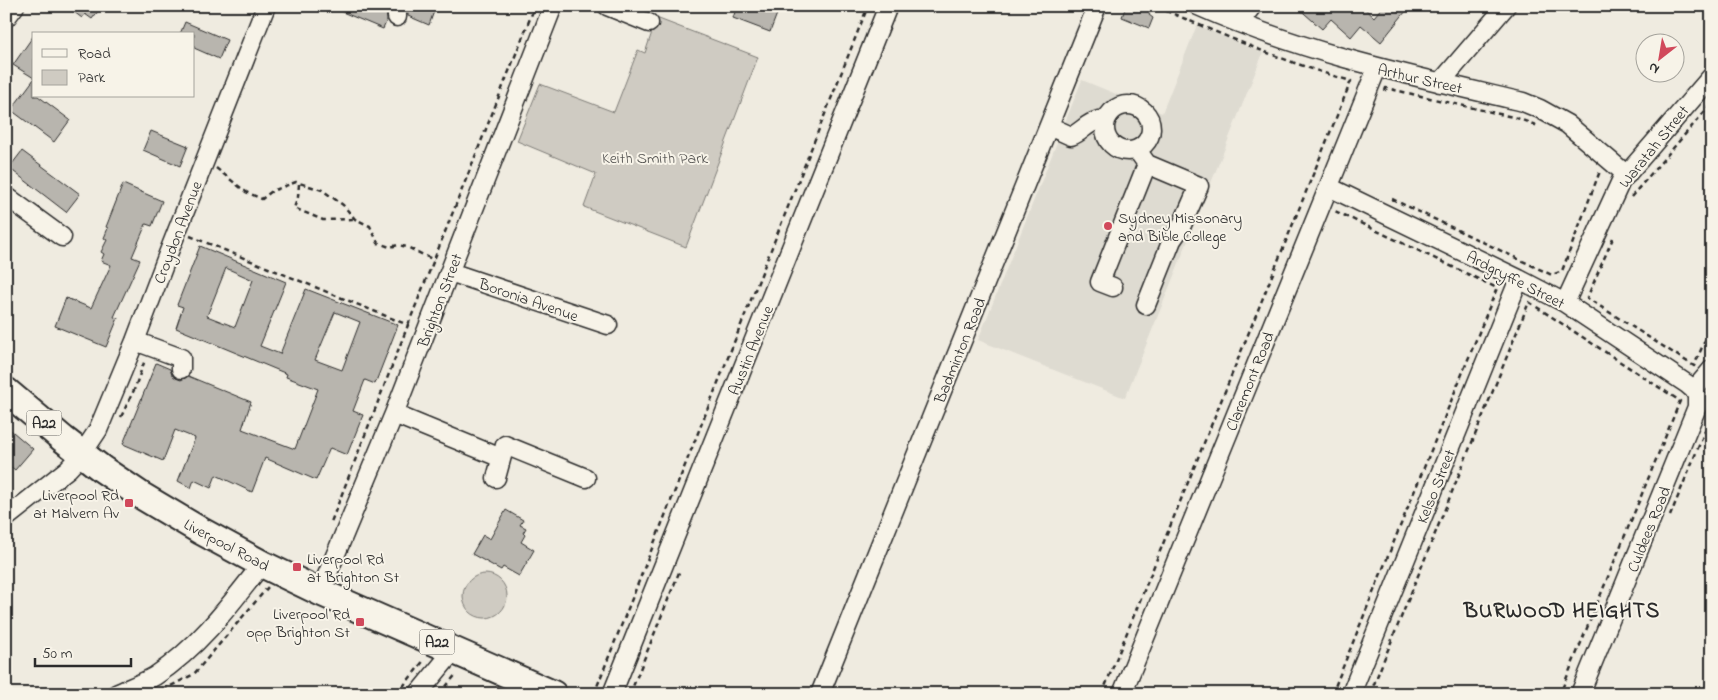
<svg xmlns="http://www.w3.org/2000/svg" width="1718" height="700" font-family="'Indie Flower',sans-serif">
	<style>
		.built { fill: #dedbd1 }
		.green { fill: #cfcbc2; stroke: #7d7b76 }
		.building { fill: #b8b5ae; stroke: #2b2b2b; fill-rule: evenodd }
		.lines { fill: none; stroke-linecap: round; stroke-linejoin: round }
		.minor-casing { stroke: #2b2b2b; stroke-width: 21 }
		.highway-casing { stroke: #2b2b2b; stroke-width: 30 }
		.path { stroke: #2b2b2b; stroke-width: 2.5; stroke-dasharray: 5 4; stroke-linecap: butt }
		.minor { stroke: #f7f3e8; stroke-width: 18 }
		.highway { stroke: #f7f3e8; stroke-width: 26 }
		.poi-dot { fill: #d1495b; stroke: #f7f3e8; stroke-width: 2 }
		.labels { text-anchor: middle; stroke-width: 4; stroke-linejoin: round; paint-order: stroke }
		.shield { fill: #f7f3e8; stroke: #686764; stroke-width: 1 }
		.shield-label { font-size: 15px; font-weight: bold; fill: #2b2b2b }
		.street-label { font-size: 16px; fill: #2b2b2b; stroke: #f7f3e8 }
		.park-label { font-size: 16px; fill: #545351; stroke: #f7f3e8 }
		.poi-label { font-size: 16px; fill: #2b2b2b; stroke: #f7f3e8; text-anchor: start }
		.district-label { font-size: 21px; font-weight: bold; letter-spacing: 1px; fill: #2b2b2b; stroke: #f7f3e8 }
	</style>
	<rect width="100%" height="100%" fill="#efebe0"/>
	<filter id="ink" filterUnits="userSpaceOnUse"><feTurbulence type="fractalNoise" baseFrequency=".02" numOctaves="2"/><feDisplacementMap in="SourceGraphic" scale="10" xChannelSelector="R" yChannelSelector="G"/><feConvolveMatrix kernelMatrix="1 2 1 2 8 2 1 2 1" color-interpolation-filters="sRGB"/></filter>
	<g filter="url(#ink)">
		<path class="built" d="M1197 25 1263 53 1125 398 978 340 1082 80 1162 113Z"/>
		<path class="green" d="M584 6H625L758 57 686 247 584 207 596 174 517 141 540 84 614 112 638 50 645 53 652 32Z
			M463 596a22 22 0 1 1 44 0a22 22 0 1 1-44 0Z"/>
		<path class="building" d="M66 6H102L92 19 85 14 82 18Z
			M328 6H386L387 20 383 29Z
			M408 6H436L429 25 408 16Z
			M737 6H780L770 32 733 18Z
			M1126 6H1142L1151 10 1149 15 1153 18 1149 28 1122 17Z
			M1296 6H1362L1374 17 1383 6H1410L1381 42 1361 25 1351 37 1331 19 1322 29Z
			M185 22 227 40 219 59 194 48V34H180Z
			M34 35V78L13 65Z
			M34 79V96H38L70 120 54 142 11 110Z
			M151 131 188 146 180 166 143 150Z
			M22 151 80 194 66 212 9 168Z
			M123 184 162 201 152 226 146 224 132 257 140 260 114 317 118 318 106 347 55 326 66 298 91 308 111 265 101 261 104 254 101 252 107 240 104 238 108 228 106 227Z
			M200 246 286 282 260 346 280 354 306 289 398 325 375 384 365 380 353 411 363 415 347 455 330 448 316 480 265 458 252 492 216 475 211 488 194 480 191 488 178 481 195 438 175 430 163 461 123 444 156 363 170 369 172 375 176 378 181 380 188 376 251 402 242 429 295 449 318 389 286 377 287 374 176 328 183 307 177 305ZM226 268 253 280 235 327 207 316ZM335 312 360 322 342 370 315 360Z
			M6 426 33 449 15 470 6 463Z
			M506 510 523 520 520 525 526 528 523 533 525 535 521 542 534 550 519 576 503 567 501 570 472 554 483 535 490 539Z"/>
		<g class="lines">
			<g class="minor-casing">
				<path id="minor" d="M397 6V17
					M607 6 649 23
					M1198 6C1303 53 1412 76 1523 102L1540 109 1567 124 1627 175
					M6 18 15 6
					M1239 23 1252 6
					M1440 83 1506 6
					M1105 128a23 23 0 1 1 46 0a23 23 0 1 1-46 0Z
					M1049 126 1071 136C1083 132 1084 124 1099 120L1105 123
					M1329 187 1519 279 1565 303 1687 384 1694 390 1697 396V407L1580 694
					M6 196 62 237
					M450 272 608 325
					M1113 287 1100 282 1147 164 1137 150
					M1565 303 1621 181 1712 76
					M1146 305 1172 240 1181 227 1199 186 1147 164
					M135 341 181 358V369
					M1694 390 1712 369
					M394 414 501 458
					M496 478 505 445 586 478
					M6 518 68 469 82 454 98 430 135 341 168 254 266 6
					M320 592 394 414 553 6
					M116 694C129 688 143 683 155 676 199 647 230 605 262 564
					M418 694 454 650
					M612 694 888 6
					M820 694 1097 6
					M1122 694 1377 68
					M1351 694 1519 279"/>
			</g>
			<g class="highway-casing">
				<path id="highway" d="M6 391 63 439 102 469 142 496 201 531 262 564 320 592 553 694"/>
			</g>
			<path class="path" d="M1385 91 1386 88 1517 118 1538 126
				M216 168 246 192 262 199 272 191 296 182 322 190 343 205 355 219 370 226 378 243 390 247 398 245 407 247 434 260
				M299 184 298 197 294 208 323 220 355 219
				M1631 197 1712 103
				M1392 199 1552 275 1562 271 1600 171
				M190 236 408 325 331 522
				M1613 238 1587 298 1694 366 1712 324
				M408 325 535 6
				M121 417 134 390 145 360
				M1670 516 1712 414
				M163 690 194 674 268 587
				M397 694 425 659
				M440 694 457 673
				M594 694 868 6
				M630 694 680 570
				M1102 694 1351 81C1283 62 1219 33 1155 6
				M1332 694 1497 288 1335 211
				M1370 694 1529 302 1680 401 1560 694"/>
			<use href="#minor" class="minor"/>
			<use href="#highway" class="highway"/>
		</g>
	</g>
	<g class="poi-dot">
		<circle cx="1108" cy="226" r="5"/>
		<rect x="124" y="498" width="10" height="10" rx="2.5"/>
		<rect x="292" y="562" width="10" height="10" rx="2.5"/>
		<rect x="355" y="617" width="10" height="10" rx="2.5"/>
	</g>
	<g class="labels">
		<g class="shield">
			<rect x="26.5" y="410.5" width="35" height="25" rx="4"/>
			<rect x="419.5" y="629.5" width="35" height="25" rx="4"/>
		</g>
		<g class="shield-label">
			<text x="44" y="428">A22</text>
			<text x="437" y="647">A22</text>
		</g>
		<g class="street-label">
			<text transform="translate(1420 78) rotate(13)" y="6">Arthur Street</text>
			<text transform="translate(1653 146) rotate(-51)" y="6">Waratah Street</text>
			<text transform="translate(177 232) rotate(-69)" y="6">Croydon Avenue</text>
			<text transform="translate(1516 279) rotate(27)" y="6">Ardgryffe Street</text>
			<text transform="translate(529 299) rotate(19)" y="6">Boronia Avenue</text>
			<text transform="translate(439 300) rotate(-69)" y="6">Brighton Street</text>
			<text transform="translate(750 350) rotate(-68)" y="6">Austin Avenue</text>
			<text transform="translate(959 350) rotate(-68)" y="6">Badminton Road</text>
			<text transform="translate(1249 381) rotate(-68)" y="6">Claremont Road</text>
			<text transform="translate(1435 486) rotate(-68)" y="6">Kelso Street</text>
			<text transform="translate(1648 529) rotate(-68)" y="6">Culdees Road</text>
			<text transform="translate(227 544) rotate(28)" y="6">Liverpool Road</text>
		</g>
		<g class="park-label">
			<text x="655" y="163">Keith Smith Park</text>
		</g>
		<g class="poi-label">
			<text x="1118" y="223">Sydney Missonary<tspan x="1118" dy="18">and Bible College</tspan></text>
			<text x="119" y="500" text-anchor="end">Liverpool Rd<tspan x="119" dy="18">at Malvern Av</tspan></text>
			<text x="307" y="564">Liverpool Rd<tspan x="307" dy="18">at Brighton St</tspan></text>
			<text x="350" y="619" text-anchor="end">Liverpool Rd<tspan x="350" dy="18">opp Brighton St</tspan></text>
		</g>
		<g class="district-label">
			<text x="1562" y="617">BURWOOD HEIGHTS</text>
		</g>
	</g>
	<rect width="1718" height="700" fill="none" stroke="#f7f3e8" stroke-width="25"/>
	<rect x="12" y="12" width="1693" height="675" fill="none" stroke="#2b2b2b" stroke-width="2" filter="url(#ink)"/>
	<rect x="32" y="32" width="162" height="65" fill="#f7f3e8" stroke="#a5a39c"/>
	<rect x="42" y="49" width="25" height="8" fill="#f7f3e8" stroke="#a5a39c"/>
	<text x="78" y="58" font-size="15" fill="#2b2b2b">Road</text>
	<rect x="42" y="70" width="25" height="15" fill="#cfcbc2" stroke="#a5a39c"/>
	<text x="78" y="82" font-size="15" fill="#2b2b2b">Park</text>
	<g transform="translate(1660 58) rotate(211)"><circle r="24" fill="#f7f3e8" stroke="#a5a39c"/>
	<path d="M0-4L9 19L0 12L-9 19Z" fill="#d1495b"/>
	<text y="-8" font-size="14" font-weight="bold" text-anchor="middle" fill="#2b2b2b">N</text>
	</g>
	<path d="M35 658v8h96v-8" fill="none" stroke="#2b2b2b" stroke-width="2.5"/>
	<text x="42" y="658" font-size="15" fill="#2b2b2b" stroke="#f7f3e8" stroke-width="4" paint-order="stroke">50 m</text>
</svg>
